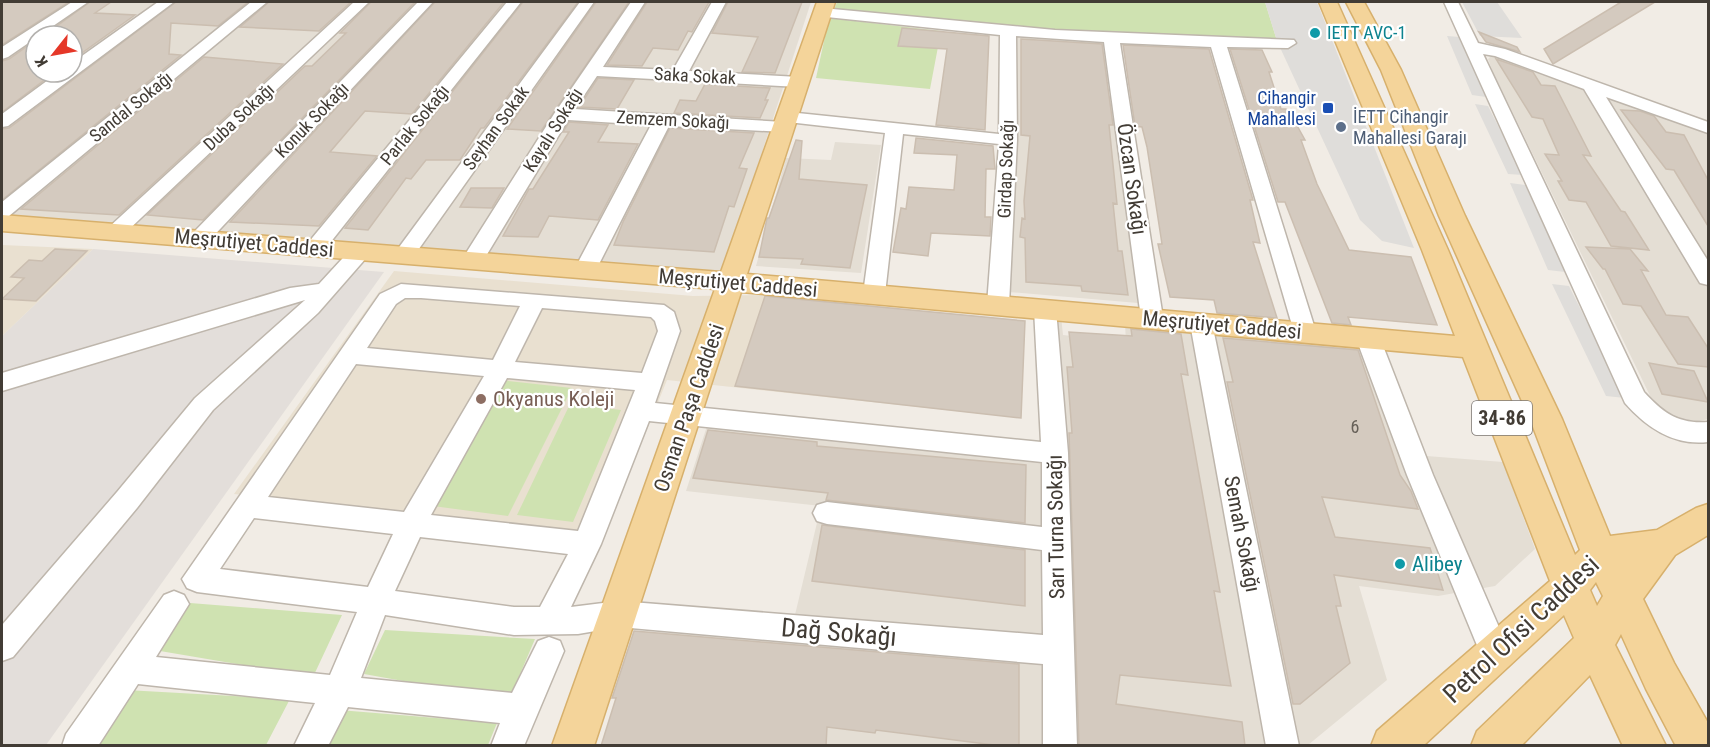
<svg xmlns="http://www.w3.org/2000/svg" width="1710" height="747" font-family="'Roboto Condensed',sans-serif">
	<style>
		.residential { fill: #e4ded4; fill-rule: evenodd }
		.industrial { fill: #e3deda }
		.education { fill: #e9e0d0 }
		.green { fill: #cfe2b1 }
		.parking { fill: #dfddda }
		.building { fill: #d4cabf; stroke: #cbbeb0; stroke-width: 1.5 }
		.lines { fill: none; stroke-linecap: round; stroke-linejoin: round }
		.minor-casing { stroke: #beb6ac; stroke-width: 3 }
		.major-casing { stroke: #d7b06c; stroke-width: 3 }
		.minor { fill: #fff; fill-rule: evenodd }
		.major { fill: #f4d49a; fill-rule: evenodd }
		.culture-dot { fill: #0f9aa8; stroke: #fff; stroke-width: 2 }
		.transit-dot { fill: #1a4fb4; stroke: #fff; stroke-width: 2 }
		.service-dot { fill: #5c6f8a; stroke: #fff; stroke-width: 2 }
		.education-dot { fill: #8d6e63; stroke: #fff; stroke-width: 2 }
		.labels { text-anchor: middle; stroke-width: 4.5; stroke-linejoin: round; paint-order: stroke }
		.far-culture-label { font-size: 18px; fill: #0d838f; stroke: #fff; text-anchor: start }
		.far-street-label { font-size: 18px; fill: #423c35; stroke: #fff }
		.far-transit-label { font-size: 18px; fill: #164399; stroke: #fff; text-anchor: end }
		.far-service-label { font-size: 18px; fill: #4e5e75; stroke: #fff; text-anchor: start }
		.number-label { font-size: 18px; fill: #666058 }
		.shield { fill: #fff; stroke: #7b7672; stroke-width: 1.5 }
		.shield-label { font-size: 20px; font-weight: bold; fill: #423c35 }
		.street-label { font-size: 21px; fill: #423c35; stroke: #fff }
		.education-label { font-size: 21px; fill: #785e54; stroke: #fff; text-anchor: start }
		.culture-label { font-size: 21px; fill: #0d838f; stroke: #fff; text-anchor: start }
		.near-street-label { font-size: 26px; fill: #423c35; stroke: #fff }
	</style>
	<rect width="100%" height="100%" fill="#f1ece5"/>
	<path class="residential" d="M2 2H811L721 278 2 222ZM36 36H72V72H36Z
		M1013 37 1104 42 1109 81 1065 78 1066 93 1112 96 1138 303 1009 292Z
		M1491 56 1501 57 1708 133V419L1692 423 1675 419 1655 406 1493 72 1488 59Z
		M835 142 881 145 861 273 756 266 786 158 831 160Z
		M1034 314 1061 316 1063 335 1126 342 1125 324 1364 347 1401 454 1503 462 1535 549 1495 586 1438 596 1359 586 1387 680 1308 745 604 746 641 631 789 640 821 506 686 491 707 426 1043 459Z"/>
	<path class="industrial" d="M93 249 384 272 46 745 2 746V336Z"/>
	<path class="education" d="M2 245 93 249 2 336Z
		M394 271 693 296 765 295 1025 321 1021 418 667 380 604 536 234 494Z"/>
	<path class="green" d="M837 2H1265L1277 41 1142 38 834 10Z
		M829 18 941 31 930 89 816 78Z
		M491 379 572 388 508 516 418 504Z
		M570 404 621 410 573 522 517 515Z
		M190 603 342 615 313 677 160 651Z
		M385 630 535 639 509 700 364 674Z
		M126 690 290 699 266 745 91 746Z
		M339 710 497 723 488 745 320 746Z"/>
	<path class="parking" d="M1265 2H1317L1414 248 1382 241 1360 220 1277 41Z
		M1462 2H1497L1522 38 1480 36Z
		M1447 36 1460 37 1486 97 1472 95Z
		M1475 104 1488 106 1523 175 1508 174Z
		M1510 183 1525 185 1565 272 1548 270Z
		M1552 284 1569 286 1625 398 1606 396Z"/>
	<path class="building" d="M2 2H69L2 45Z
		M90 2H111L95 13 135 15 72 60V36H43Z
		M176 2H248L218 26 171 23 169 54 181 55 2 200V129L9 128Z
		M269 2H351L319 31 240 27Z
		M371 2H415L203 220 147 215 305 66H312L346 33H340Z
		M435 2H504L412 114 365 111 330 152 377 156 319 226 230 222Z
		M523 2H578L484 128H481L460 160H426L411 179 406 178 368 230 345 228Z
		M596 2H629L541 131 507 129Z
		M647 2H709L692 32 688 31 678 50 653 48 642 66 607 65Z
		M728 2H802L775 73 742 72 758 37 712 33Z
		M1621 2H1655L1553 64 1544 49Z
		M902 28 989 36 985 130 936 125 947 49 898 46Z
		M1479 32 1517 47 1520 52 1486 42Z
		M1021 39 1102 44 1113 125H1109L1117 204 1113 203 1118 251H1122L1128 295 1082 291 1081 286 1026 282 1025 238 1020 237 1022 218 1025 219 1024 201 1030 136 1021 135Z
		M36 40V72H55L2 112V61L9 59Z
		M1123 45 1209 49 1253 200H1250L1260 243 1253 242 1277 318 1217 313 1214 300 1170 297 1158 244H1162L1147 147 1142 127 1135 126Z
		M1230 49 1262 50 1272 72H1269L1281 109H1286L1291 122H1295L1305 140H1301L1317 184 1349 250 1411 257 1437 325 1348 317 1351 325 1332 323 1285 202H1278Z
		M204 57 283 64 119 215 21 209Z
		M1496 59 1533 72 1541 85 1555 86 1591 156 1583 155 1621 211 1625 212 1649 250 1611 246 1586 202 1569 200 1558 181H1562L1545 154 1559 155 1543 119 1532 117Z
		M598 78 634 80 617 109 579 107Z
		M705 84 770 88 765 100H768L760 118 674 113 680 100 696 101Z
		M1621 110 1640 111 1654 116 1666 132 1684 135 1708 180V226L1674 170 1666 169Z
		M569 122 608 125 598 142 638 144 598 220 549 216 538 237 503 236 529 189H533L569 132H563Z
		M670 128 754 133 739 168 747 169 734 207 729 206 714 252 614 245 623 222Z
		M916 138 993 146 995 169H986L985 217H991L990 236 931 233 928 256 893 252 901 208 906 209 909 187 954 190 957 155 914 153Z
		M796 140 802 141 799 179 867 185 850 268 801 264 803 259 759 257 767 218H769Z
		M471 188H504L492 208 460 207Z
		M1586 247 1630 249 1648 271 1641 270 1666 315 1688 317 1708 348V367L1678 364 1641 306 1623 304 1605 269H1603Z
		M55 249 87 251 36 301 2 299 24 278 11 277 29 260 42 261Z
		M765 296 1025 321 1021 418 735 386Z
		M1131 329 1181 334 1188 375 1181 374 1220 592 1214 591 1231 686 1120 675 1116 704 1242 722 1245 746H1079L1069 433H1072L1067 367H1073L1069 332 1132 336Z
		M1223 338 1358 350 1400 475 1411 491 1418 509 1322 497 1335 537 1430 548 1443 590 1334 575 1341 606H1336L1350 663 1300 704H1293L1227 382H1233Z
		M1649 363 1694 371 1708 402 1662 394Z
		M708 430 817 442V446L1026 465 1025 523 826 500 828 493 693 478Z
		M822 525 1025 550V606L812 581Z
		M634 631 1019 664V746H1002L876 730 875 733 827 727 826 746H601L616 698H612Z"/>
	<g class="lines">
		<g class="minor-casing">
			<path id="minor" d="M72 2H88L8 57 2 59V47Z
				M158 2H174L8 126 2 127V114L59 72H72V63Z
				M251 2H267L9 216 2 218V202Z
				M354 2H369L122 236 115 238 108 236 105 232 108 228Z
				M418 2H433L206 244 199 245 192 244 189 239 192 234Z
				M507 2H521L322 253 315 255 308 253 305 248 308 243Z
				M580 2H594L411 260 404 262 397 260 393 255 397 250Z
				M631 2H645L603 67 673 70 712 2H726L689 71 799 77 807 82 799 87 597 76 575 109 784 122 790 123 793 127 790 131 784 132 669 126 596 270 593 275 585 277 577 275 574 270 651 125 568 120 480 266 472 268 464 266 461 261 554 114Z
				M1444 2H1458L1478 43 1505 49 1708 122V133L1606 97 1708 261V285L1700 283 1697 278 1584 89 1495 56 1483 54 1644 392C1664 414 1679 424 1708 422V442C1674 446 1647 428 1625 403Z
				M822 8 1055 30 1294 40 1296 43 1288 48 1227 47 1316 332 1313 338 1305 340 1297 338 1294 332 1211 47 1120 43 1163 318 1160 323 1152 326 1144 323 1141 318 1104 42 1016 36 1017 140 1009 305 1006 310 998 312 990 310 987 305 999 144 903 134 885 294 882 299 874 301 866 299 863 294 885 133 788 122 782 121 779 117 782 113 788 112 999 134 1000 35 817 16 814 13Z
				M360 245 367 247 371 252 367 257 318 313 213 410 137 508 13 657 2 661V625L117 492 195 398 305 300 2 391V373L290 288 319 284 353 247Z
				M401 284 664 305 674 312 680 331 655 403 1041 442 1034 309 1037 304 1045 301 1053 304 1056 309 1068 453 1077 746H1043V664L619 627 578 634 514 635 385 615 361 678 512 693 538 641 549 637 560 641 564 651 524 746H491L500 723 348 707 328 746H294L315 703 138 684 98 746H62L66 734 164 595 174 591 184 595 189 604 156 657 330 675 357 612 197 592 187 588 182 579 380 294ZM405 298H421L520 306 493 360 367 348 396 304ZM542 308 651 317 655 321 658 331 642 373 515 362ZM356 364 484 376 404 512 268 497ZM507 378 635 390 578 531 431 515ZM649 421 1042 462V527L827 502 817 505 813 513 817 521 827 524 1042 550 1043 635 619 601 571 607 601 544ZM254 518 393 534 368 587 220 569ZM420 537 568 554 540 607H514L395 591Z
				M1201 315 1209 318 1212 323 1299 746H1266L1190 323 1193 318Z
				M1368 330 1376 332 1380 338 1433 475 1511 655 1507 665 1496 669 1485 665 1481 655 1407 475 1356 338 1360 332Z"/>
		</g>
		<g class="major-casing">
			<path id="major" d="M817 2H835L747 274 1455 336 1422 250 1319 2H1337L1448 250 1575 555 1580 550 1530 419 1439 216 1381 70 1346 2H1364L1401 70 1465 216 1562 419 1610 536 1657 530 1696 508 1708 504V535L1675 555 1643 599 1674 663 1708 723V746H1676L1646 689 1621 634 1615 645 1666 746H1623L1590 675 1521 746H1471L1477 731 1574 638 1564 615 1423 746H1371L1377 731 1550 581 1463 357 741 292 594 746H552L715 289 2 231V215L721 272ZM1596 582 1603 596 1597 606 1590 590Z"/>
		</g>
		<use href="#minor" class="minor"/>
		<use href="#major" class="major"/>
	</g>
	<g class="culture-dot">
		<circle cx="1315" cy="33" r="6"/>
		<circle cx="1400" cy="564" r="6"/>
	</g>
	<rect class="transit-dot" x="1322" y="102" width="12" height="12" rx="3"/>
	<circle class="service-dot" cx="1341" cy="127" r="6"/>
	<circle class="education-dot" cx="481" cy="399" r="6"/>
	<g class="labels">
		<g class="far-culture-label">
			<text x="1327" y="39">IETT AVC-1</text>
		</g>
		<g class="far-street-label">
			<text transform="translate(695 76) rotate(3)" y="6">Saka Sokak</text>
			<text transform="translate(131 107) rotate(-39)" y="6">Sandal Sokağı</text>
			<text transform="translate(239 117) rotate(-43)" y="6">Duba Sokağı</text>
			<text transform="translate(312 120) rotate(-46)" y="6">Konuk Sokağı</text>
			<text transform="translate(673 120) rotate(3)" y="6">Zemzem Sokağı</text>
			<text transform="translate(415 125) rotate(-51)" y="6">Parlak Sokağı</text>
			<text transform="translate(496 128) rotate(-54)" y="6">Seyhan Sokak</text>
			<text transform="translate(553 130) rotate(-58)" y="6">Kayalı Sokağı</text>
			<text transform="translate(1006 169) rotate(-88)" y="6">Girdap Sokağı</text>
		</g>
		<g class="far-transit-label">
			<text x="1316" y="104">Cihangir<tspan x="1316" dy="21">Mahallesi</tspan></text>
		</g>
		<g class="far-service-label">
			<text x="1353" y="123">İETT Cihangir<tspan x="1353" dy="21">Mahallesi Garajı</tspan></text>
		</g>
		<g class="number-label">
			<text x="1355" y="433">6</text>
		</g>
		<rect class="shield" x="1472" y="401" width="60" height="34" rx="4.5"/>
		<g class="shield-label">
			<text x="1502" y="425">34-86</text>
		</g>
		<g class="street-label">
			<text transform="translate(1132 179) rotate(82)" y="7">Özcan Sokağı</text>
			<text transform="translate(254 243) rotate(5)" y="7">Meşrutiyet Caddesi</text>
			<text transform="translate(738 283) rotate(5)" y="7">Meşrutiyet Caddesi</text>
			<text transform="translate(1222 325) rotate(5)" y="7">Meşrutiyet Caddesi</text>
			<text transform="translate(689 408) rotate(-71)" y="7">Osman Paşa Caddesi</text>
			<text transform="translate(1056 527) rotate(-91)" y="7">Sarı Turna Sokağı</text>
			<text transform="translate(1242 534) rotate(79)" y="7">Semah Sokağı</text>
		</g>
		<g class="education-label">
			<text x="493" y="406">Okyanus Koleji</text>
		</g>
		<g class="culture-label">
			<text x="1412" y="571">Alibey</text>
		</g>
		<g class="near-street-label">
			<text transform="translate(1521 629) rotate(-43)" y="9">Petrol Ofisi Caddesi</text>
			<text transform="translate(839 632) rotate(5)" y="9">Dağ Sokağı</text>
		</g>
	</g>
	<rect width="1710" height="747" fill="none" stroke="#423c35" stroke-width="6"/>
	<g transform="translate(54 54) rotate(239)"><circle r="28" fill="#ffffff" stroke="#b3b1ae" stroke-width="1.5"/>
	<path d="M0-4.5L10 22L0 15L-10 22Z" fill="#e53728"/>
	<text y="-9" font-size="16" font-weight="bold" text-anchor="middle" fill="#423c35">K</text>
	</g>
</svg>
